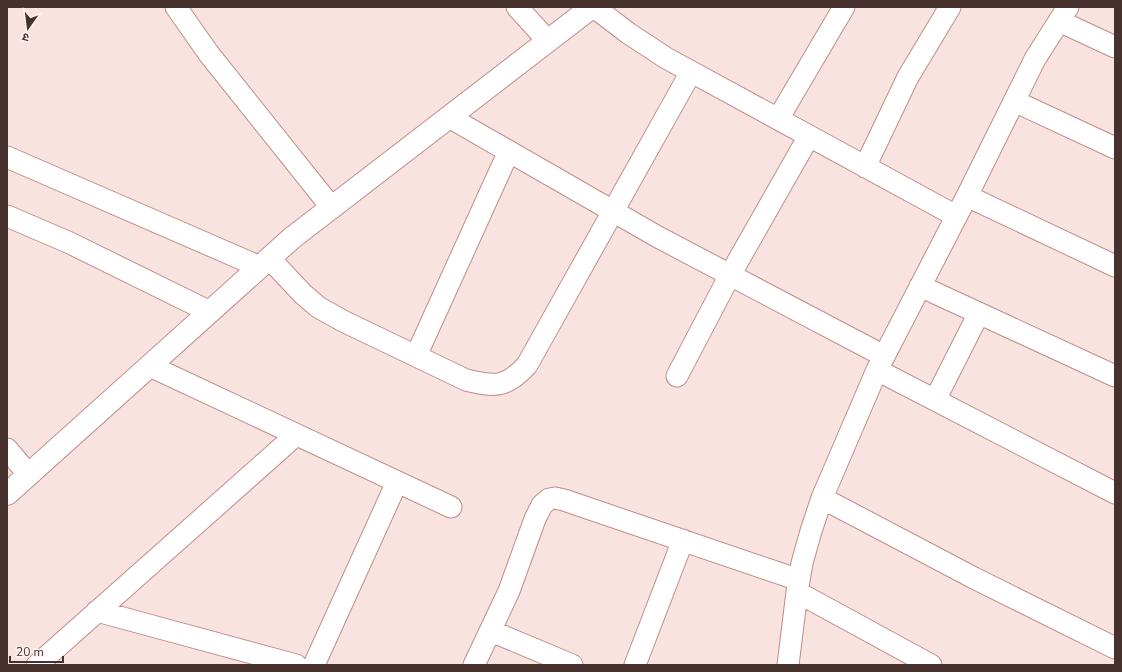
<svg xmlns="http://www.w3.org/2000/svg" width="1122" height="672" font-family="'Nunito Sans','Noto Sans Devanagari',sans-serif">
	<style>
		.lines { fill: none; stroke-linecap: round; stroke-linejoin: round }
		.street-casing { stroke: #bf8d87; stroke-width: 23 }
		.secondary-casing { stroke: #bf8d87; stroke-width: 24 }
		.street { stroke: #fff; stroke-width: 21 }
		.secondary { stroke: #fff; stroke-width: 22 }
	</style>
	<rect width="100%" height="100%" fill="#f9e3e0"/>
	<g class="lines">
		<g class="street-casing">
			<path id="street" d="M176 7 209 54 332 208
				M517 7 548 41
				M594 7 628 33 666 58 956 216
				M1059 21 1115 47
				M1014 101 1115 148
				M449 117 658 237 884 356
				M778 119 844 7
				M7 157 260 267
				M865 167 908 77 950 7
				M967 196 1115 266
				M7 216 70 243 210 312
				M270 259 303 294 318 307 343 321 466 380C495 387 506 388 527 365L691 72
				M920 286 1115 376
				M416 356 509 151
				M150 366 451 507
				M877 370 1115 493
				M677 376 730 275 809 136
				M935 400 979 313
				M7 449 29 475
				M822 498 974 578 1115 648
				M797 592 931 665
				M97 611 296 665
				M491 631 572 665
				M37 665 296 435
				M314 665 397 482
				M474 665 509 591 535 519 542 505 549 499 555 498 564 500 799 580
				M635 665 683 540
				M788 665 797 592 802 563 811 531 822 498 877 370 967 196 1035 59 1068 7"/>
		</g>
		<g class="secondary-casing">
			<path id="secondary" d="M7 494 292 238 592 7"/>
		</g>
		<use href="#street" class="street"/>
		<use href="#secondary" class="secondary"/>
	</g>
	<rect width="1122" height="672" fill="none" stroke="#46312f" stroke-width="16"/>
	<g transform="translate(28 28) rotate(194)" stroke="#fef3f2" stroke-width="3" paint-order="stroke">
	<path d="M0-3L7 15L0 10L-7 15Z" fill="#46312f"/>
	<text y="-6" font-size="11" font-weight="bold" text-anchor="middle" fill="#46312f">उ</text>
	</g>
	<path d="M10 656v6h53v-6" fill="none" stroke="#46312f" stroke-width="2"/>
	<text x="16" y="656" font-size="12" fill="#46312f" stroke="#fef3f2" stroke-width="3" paint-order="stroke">20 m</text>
</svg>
